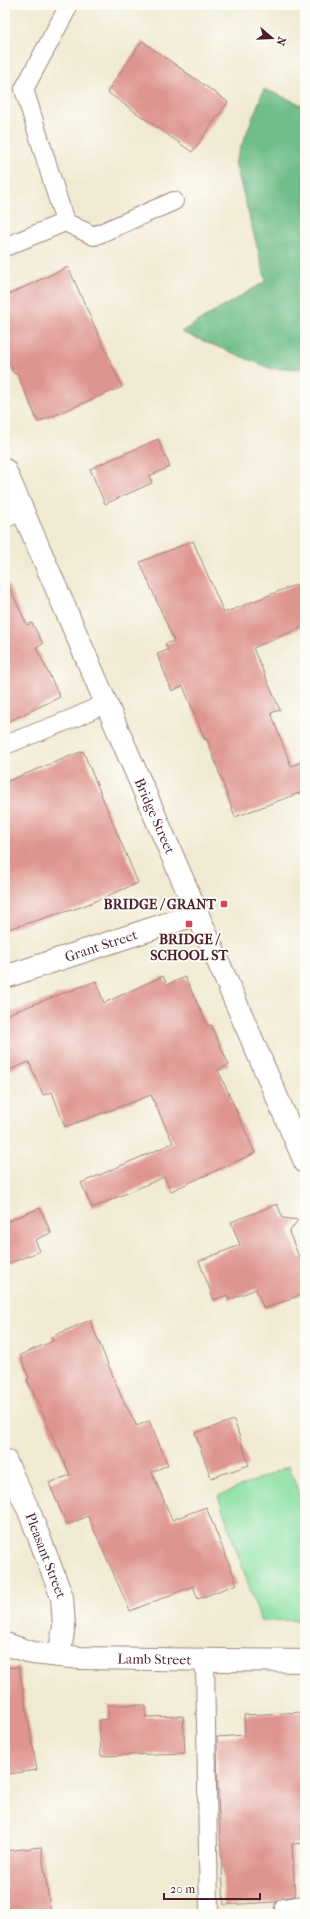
<svg xmlns="http://www.w3.org/2000/svg" width="310" height="1919" font-family="'IM FELL French Canon',serif">
	<style>
		.green { fill: #8be0a3; stroke: #6a8067 }
		.forest { fill: #70be89; stroke: #5d6e5a }
		.building { fill: #df958f }
		.lines { fill: none; stroke-linecap: round; stroke-linejoin: round }
		.lane-casing { stroke: #9e847e; stroke-width: 20 }
		.street-casing { stroke: #9e847e; stroke-width: 24 }
		.secondary-casing { stroke: #9e847e; stroke-width: 24 }
		.lane { stroke: #fff; stroke-width: 18 }
		.street { stroke: #fff; stroke-width: 22 }
		.secondary { stroke: #fff; stroke-width: 22 }
		.poi-dot { fill: #d1495b; stroke: #fdfcf7; stroke-width: 1.5 }
		.labels { text-anchor: middle; stroke-width: 4; stroke-linejoin: round; paint-order: stroke }
		.street-label { font-size: 14px; fill: #4a1f2b; stroke: #fdfcf7 }
		.poi-label { font-size: 14px; font-weight: bold; fill: #4a1f2b; stroke: #fdfcf7; text-anchor: end }
	</style>
	<rect width="100%" height="100%" fill="#fdfcf7"/>
	<filter id="ink" filterUnits="userSpaceOnUse"><feTurbulence type="fractalNoise" baseFrequency=".025" numOctaves="2"/><feDisplacementMap in="SourceGraphic" scale="8" xChannelSelector="R" yChannelSelector="G"/><feConvolveMatrix kernelMatrix="1 2 1 2 8 2 1 2 1" color-interpolation-filters="sRGB"/></filter>
	<filter id="wash" filterUnits="userSpaceOnUse"><feTurbulence type="fractalNoise" baseFrequency=".012" numOctaves="4" result="noise"/><feDisplacementMap in="SourceGraphic" scale="16" xChannelSelector="R" yChannelSelector="G"/><feGaussianBlur stdDeviation="0.9" result="paint"/><feColorMatrix in="noise" values="0 0 0 0 0 0 0 0 0 0 0 0 0 0 0 0 0 1.4 0 .05"/><feComposite in="paint" operator="in"/></filter>
	<g filter="url(#wash)">
		<rect width="100%" height="100%" fill="#f1ead2"/>
		<path class="green" d="M289 1466 305 1511V1620L261 1621 218 1496Z"/>
		<path class="forest" d="M264 89 305 106V368L272 369 181 332 266 281 235 162Z"/>
		<g id="blocks">
			<path class="building" d="M142 41 228 102 192 152 107 92Z
				M68 267 122 387 38 422 17 373 14 374 5 354V296Z
				M158 439 170 467 149 476 152 483 105 504 90 469Z
				M193 541 224 613 305 581V626L253 648 280 710 271 713 291 766 305 761V791L235 817 207 739 205 740 183 686 172 691 157 654 168 650 165 644 174 641 140 562Z
				M5 578 27 625 32 623 43 644 36 647 60 697 5 723Z
				M83 751 138 883 81 907 5 930V782Z
				M163 976 167 985 185 977 208 1026 211 1025 229 1065 218 1070 255 1153 171 1191 164 1177 92 1208 81 1183 173 1143 151 1095 65 1127 52 1092 43 1095 29 1062 5 1072V1015L96 981 104 1003Z
				M277 1204 283 1218 298 1220 289 1232 299 1257 305 1258V1293L264 1309 256 1289 229 1300 227 1295 214 1300 199 1261 240 1245 231 1222Z
				M40 1208 51 1233 35 1240 40 1251 5 1265V1222Z
				M90 1320 121 1396 137 1426 149 1421 168 1465 152 1472 172 1520 206 1507 237 1584 198 1599 193 1586 130 1611 88 1516 67 1525 49 1483 70 1475 27 1379 29 1378 20 1355 53 1341 51 1337Z
				M234 1420 249 1465 211 1478 195 1433Z
				M19 1667 37 1770 9 1774 5 1749V1668Z
				M108 1705H146V1717L183 1716 185 1753 101 1756 99 1720 108 1719Z
				M305 1712V1823H302L303 1843 292 1844 295 1896 282 1898 276 1902 224 1905 218 1798 217 1737 245 1735 244 1715Z
				M41 1847 51 1914H5V1851Z"/>
		</g>
	</g>
	<g filter="url(#ink)">
		<use href="#blocks" fill-opacity="0" stroke="#9e847e" stroke-width="1"/>
		<g class="lines">
			<g class="lane-casing">
				<path id="lane" d="M64 5 66 11 24 89 65 222
					M5 247 65 222 94 236 174 201
					M5 519 22 510
					M5 745 74 718 106 703
					M205 1660 209 1914
					M285 1914 284 1908 305 1905"/>
			</g>
			<g class="street-casing">
				<g id="street">
					<path id="s1" d="M5 977 197 914"/>
					<path id="s2" d="M5 1460 29 1511 62 1597 64 1626 59 1656"/>
				</g>
			</g>
			<g class="secondary-casing">
				<g id="secondary">
					<path id="s3" d="M5 470 305 1162"/>
					<path id="s4" d="M5 1644 33 1653 80 1658 305 1661"/>
				</g>
			</g>
			<use href="#lane" class="lane"/>
			<use href="#street" class="street"/>
			<use href="#secondary" class="secondary"/>
		</g>
	</g>
	<g class="poi-dot">
		<rect x="220" y="900" width="8" height="8" rx="2"/>
		<rect x="185" y="920" width="8" height="8" rx="2"/>
	</g>
	<g class="labels">
		<g class="street-label">
			<text dy="5" stroke="none"><textPath href="#s3" startOffset="377">Bridge Street</textPath></text>
			<text dy="5" stroke="none"><textPath href="#s1" startOffset="101">Grant Street</textPath></text>
			<text dy="5" stroke="none"><textPath href="#s2" startOffset="104">Pleasant Street</textPath></text>
			<text dy="5" stroke="none"><textPath href="#s4" startOffset="151">Lamb Street</textPath></text>
		</g>
		<g class="poi-label">
			<text x="216" y="909">BRIDGE / GRANT</text>
			<text x="189" y="944" text-anchor="middle">BRIDGE /<tspan x="189" dy="16">SCHOOL ST</tspan></text>
		</g>
	</g>
	<rect width="310" height="1919" fill="none" stroke="#fdfcf7" stroke-width="20"/>
	<g transform="translate(272 38) rotate(109)" stroke="#fdfcf7" stroke-width="3" paint-order="stroke">
	<path d="M0-3L7 15L0 10L-7 15Z" fill="#4a1f2b"/>
	<text y="-6" font-size="11" font-weight="bold" text-anchor="middle" fill="#4a1f2b">N</text>
	</g>
	<path d="M164 1893v6h96v-6" fill="none" stroke="#4a1f2b" stroke-width="2"/>
	<text x="170" y="1893" font-size="12" fill="#4a1f2b" stroke="#fdfcf7" stroke-width="3" paint-order="stroke">20 m</text>
</svg>
